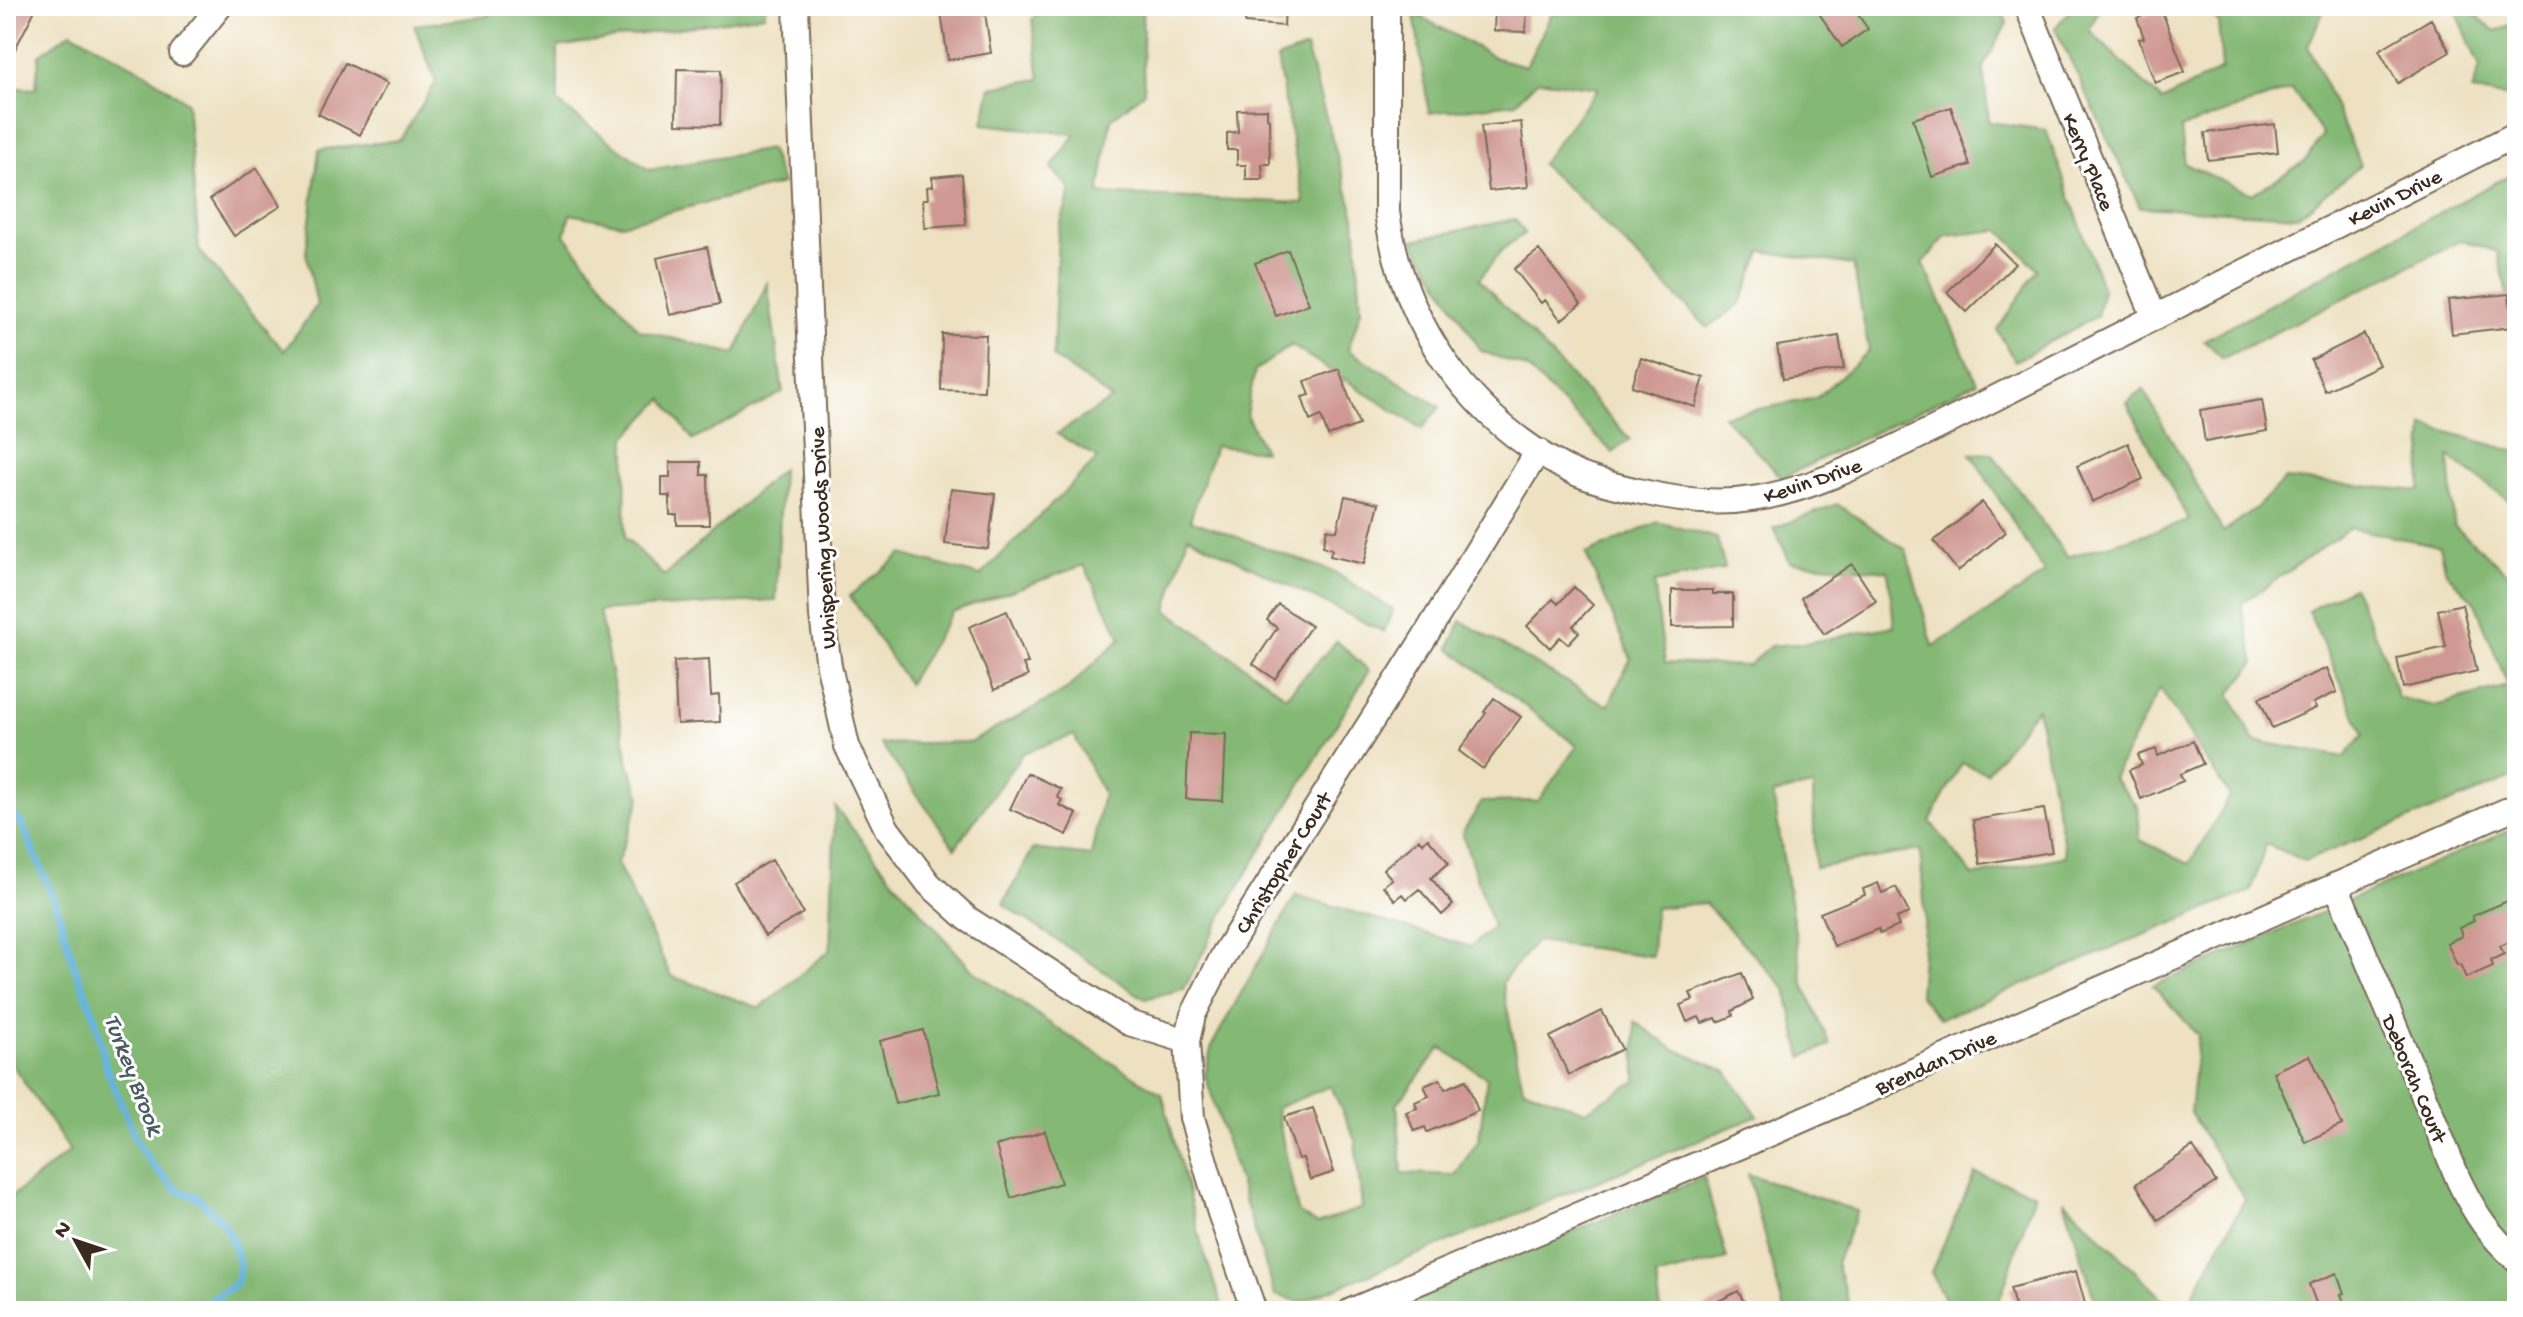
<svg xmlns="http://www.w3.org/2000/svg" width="2523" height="1317" font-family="'Gochi Hand',sans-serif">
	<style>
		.forest { fill: #84b874; stroke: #607149; stroke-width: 2; fill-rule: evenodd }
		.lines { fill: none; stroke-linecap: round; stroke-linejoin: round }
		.stream { stroke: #66b4e0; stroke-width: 7 }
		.building { fill: #cf9892 }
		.street-casing { stroke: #796a57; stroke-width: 28 }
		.street { stroke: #fff; stroke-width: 24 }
		.labels { text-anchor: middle; stroke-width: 6; stroke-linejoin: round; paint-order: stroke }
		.street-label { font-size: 22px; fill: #3b2a1e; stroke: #fff }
		.water-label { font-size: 24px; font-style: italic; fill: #4a5a62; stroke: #fff }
	</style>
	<rect width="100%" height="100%" fill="#fff"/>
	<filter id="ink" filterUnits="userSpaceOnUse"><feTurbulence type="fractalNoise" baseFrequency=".0125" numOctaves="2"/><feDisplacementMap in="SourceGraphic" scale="16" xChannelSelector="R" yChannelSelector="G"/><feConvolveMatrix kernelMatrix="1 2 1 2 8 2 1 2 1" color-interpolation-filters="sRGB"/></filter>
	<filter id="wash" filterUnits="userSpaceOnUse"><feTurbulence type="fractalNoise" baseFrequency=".006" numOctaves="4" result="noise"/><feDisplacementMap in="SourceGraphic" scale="32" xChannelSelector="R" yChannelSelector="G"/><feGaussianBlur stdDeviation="1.8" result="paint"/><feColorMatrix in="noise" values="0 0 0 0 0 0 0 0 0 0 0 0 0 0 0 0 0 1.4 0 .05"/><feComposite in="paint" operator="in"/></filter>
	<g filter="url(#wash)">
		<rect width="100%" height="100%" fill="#ede1c1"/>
		<path class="forest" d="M491 6H538L537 15 612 19 643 6H765V15L558 47V103L649 170 770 149 782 184 621 224 570 214 565 235 639 330 735 354 767 283 783 392 693 440 663 399 626 437 625 537 664 576 782 469 776 600 599 611 629 764 641 797 617 863 671 976 760 1008 830 950 835 807 895 882 971 969 1064 1033 1162 1094 1202 1246 1224 1311H6V1201L70 1151 6 1055V87L36 89 39 55 71 32 141 70 187 102 199 250 284 351 317 305 306 253 319 150 400 140 436 82 414 25 488 16Z
			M1045 6H1142L1144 92 1111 119 1099 194 1304 203 1277 59 1306 48 1355 217 1361 310 1348 350 1440 407 1422 429 1291 345 1255 371 1246 414 1264 451 1215 446 1190 520 1334 572 1393 610 1384 632 1188 536 1167 610 1286 696 1337 641 1369 671 1225 910 1184 989 1145 999 1003 904 1033 849 1091 856 1103 793 1074 735 1023 753 955 848 881 744 971 742 1065 691 1121 638 1084 565 952 612 908 684 850 596 902 554 980 576 1098 458 1057 434 1112 399 1053 357 1058 232 1071 190 1051 168 1076 134 983 124 991 87 1040 79 1032 19Z
			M1585 6H2001L2007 23 1983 67 1989 122 2046 130 2103 289 2097 316 2015 361 1997 330 2038 269 1999 230 1946 236 1923 263 1977 382 1782 478 1723 416 1816 398 1869 351 1853 265 1762 251 1741 303 1708 328 1583 202 1541 164 1598 88 1538 80 1515 103 1429 113 1414 13 1496 58 1526 66 1551 15 1585 9Z
			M2074 6 2101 7 2089 30 2162 101 2222 69 2218 22 2203 6H2326L2308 46 2361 165 2298 216 2140 207 2055 28ZM2292 89 2323 135 2305 161 2252 194 2185 164 2181 128Z
			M2454 6H2470V10L2495 31 2517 22V98L2472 91 2480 67Z
			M2517 171V341L2498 252 2462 240 2223 358 2204 340Z
			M1515 219 1525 233 1503 249 1479 279 1630 439 1613 453 1527 368 1481 351 1413 240Z
			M2143 389 2223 532 2256 508 2285 479 2420 491 2424 425 2517 452V506L2449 457 2454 526 2517 581V776L2305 861 2266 844 2251 891 1940 1019 1919 995 1925 915 1920 850 1815 868 1813 786 1773 794 1803 982 1830 1045 1802 1057 1786 989 1705 903 1655 908 1652 956 1536 941 1502 982 1523 1088 1585 1111 1636 1081 1635 1022 1674 1049 1726 1071 1758 1116 1301 1302 1275 1295 1205 1075 1212 1045 1296 895 1471 947 1493 927 1462 833 1482 802 1538 801 1577 746 1449 648 1461 621 1608 706 1631 658 1586 554 1658 522 1717 538 1725 569 1654 583 1665 663 1748 666 1770 646 1806 643 1894 626 1888 571 1790 562 1774 528 1837 504 1906 550 1933 646 1972 623 2045 573 1971 454 1992 453 2067 557 2189 521 2127 403ZM2350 528 2440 546 2446 572 2475 603 2508 686 2435 706 2398 698 2382 650 2353 587 2308 611 2364 734 2345 757 2254 741 2230 694 2255 663 2241 604ZM2160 688 2230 797 2189 864 2140 840 2138 807 2113 778ZM2037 708 2066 856 1973 876 1930 821 1962 763 1987 773ZM1441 1048 1487 1078 1479 1139 1455 1175 1402 1173 1397 1104ZM1331 1086 1355 1140 1362 1208 1317 1224 1298 1212 1276 1108Z
			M2517 827V1311H2184L2245 1199 2190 1113 2198 1035 2153 986Z
			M1975 1173 2035 1193 1996 1311H1950L1931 1272Z
			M1748 1174 1857 1211 1836 1263 1851 1311H1784Z
			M1704 1177 1727 1259 1656 1277 1661 1311H1418L1412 1299Z
			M2064 1200 2175 1311H2098Z"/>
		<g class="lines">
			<path class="stream" d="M6 810 22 824 56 904 74 965 94 1014 107 1070 138 1144 153 1166 177 1190 197 1197 222 1221 231 1238 240 1267 236 1284 199 1307 198 1311"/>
		</g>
		<g id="blocks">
			<path class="building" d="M9 6H37L6 67V12Z
				M940 6H984L991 53 948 60Z
				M1247 6H1285L1284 26 1245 23Z
				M1495 6H1527L1526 32 1494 31Z
				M1814 6H1852L1868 29 1842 47Z
				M2161 9 2185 72 2155 83 2139 39 2144 38 2137 18Z
				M2431 19 2450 52 2398 83 2379 50Z
				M345 63 387 84 360 135 318 114Z
				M677 69 721 70 720 125 676 124Z
				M1951 107 1970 165 1932 177 1913 119Z
				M1267 109V118L1269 119 1270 164H1262L1263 180H1246V165H1237V150H1227V133L1238 132 1237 110Z
				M1521 122 1528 187 1489 191 1481 126Z
				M2275 124 2278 152 2208 160 2205 133Z
				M257 168 281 206 234 236 210 199Z
				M962 174 966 225 925 228 923 199H928L927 187 933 186 932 177Z
				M1995 244 2015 264 1967 312 1947 292Z
				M707 247 720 304 670 315 657 258Z
				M1288 250 1309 304 1276 316 1255 263Z
				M1539 250 1581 304 1561 320 1545 300 1541 303 1514 269Z
				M2509 294 2512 327 2452 334 2448 300Z
				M942 334 986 335 984 391 941 390Z
				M2364 334 2379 365 2325 391 2311 360Z
				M1839 336 1844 369 1783 379 1777 346Z
				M1641 358 1704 378 1695 407 1632 386Z
				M1339 369 1359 425 1328 436 1321 416 1310 421 1302 397 1310 395 1305 381Z
				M2262 400 2267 431 2205 442 2200 410Z
				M2128 443 2143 479 2092 502 2077 466Z
				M670 462H701V475H708L709 525H677V515H670V496H662V477H670Z
				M951 489 995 494 988 549 945 544Z
				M1345 496 1379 503 1364 564 1330 556 1332 549 1323 546 1327 529 1337 531Z
				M1982 502 2006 532 1958 571 1934 541Z
				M1852 564 1876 601 1824 634 1801 598Z
				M1574 587 1593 605 1573 626 1579 632 1568 644 1560 637 1550 648 1527 626 1553 599 1558 604Z
				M1672 590H1713V594H1733V626L1672 627Z
				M1278 604 1311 626 1275 679 1253 664 1277 628 1267 620Z
				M2462 604 2477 671 2403 688 2397 658 2446 647 2438 610Z
				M1007 611 1028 663 1023 664 1028 676 994 690 969 627Z
				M709 659 711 696 719 695 720 722 677 724 674 661Z
				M2327 668 2337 692 2313 703 2316 708 2272 728 2259 698Z
				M1494 698 1521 717 1483 769 1459 751 1486 713 1484 712Z
				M1189 733 1226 734 1223 801 1186 799Z
				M2193 741 2203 764 2180 774 2183 781 2141 799 2129 770 2142 765 2138 755 2156 749 2158 756Z
				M1027 773 1061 789 1057 797 1062 800 1059 805 1077 814 1067 835 1010 809Z
				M2044 809 2052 852 1980 864 1973 820Z
				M1428 838 1449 863 1431 878 1453 905 1442 915 1419 889 1407 899 1402 894 1395 900 1383 886 1392 879 1383 869 1419 839 1423 843Z
				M772 860 803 913 765 936 734 882Z
				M1878 883 1882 893 1896 887 1909 913 1896 918 1899 926 1880 934 1878 929 1834 946 1820 913 1865 895 1863 889Z
				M2517 897V939L2500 946 2504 954 2491 960 2493 966 2466 978 2460 964 2457 965 2447 943 2462 936 2459 928 2474 921 2472 916Z
				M1742 973 1753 1000 1732 1011 1733 1016 1718 1022 1716 1018 1702 1023 1699 1017 1687 1022 1680 1005 1693 1000 1690 993Z
				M1602 1011 1622 1049 1569 1075 1550 1037Z
				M923 1030 939 1093 895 1104 880 1041Z
				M2310 1055 2342 1125 2305 1142 2273 1072Z
				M1440 1079 1445 1089 1466 1080 1478 1111 1427 1132 1425 1127 1414 1131 1406 1112 1417 1108 1415 1102 1429 1096 1424 1086Z
				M1313 1108 1334 1172 1310 1180 1303 1158 1298 1159 1284 1117Z
				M1045 1131 1061 1183 1011 1198 996 1146Z
				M2193 1147 2216 1182 2158 1220 2136 1184Z
				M2076 1271 2087 1311H2016L2010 1288Z
				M2337 1273 2344 1293 2341 1294 2347 1311H2319L2309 1284Z
				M1738 1291 1749 1311H1699Z"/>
		</g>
	</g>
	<g filter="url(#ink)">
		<use href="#blocks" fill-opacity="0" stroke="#796a57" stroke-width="2"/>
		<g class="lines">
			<g class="street-casing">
				<path id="street" d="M796 6 822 616 829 666 847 746 887 829 929 884 968 919 1129 1023 1187 1041
					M1387 6V212C1402 320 1465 414 1563 467 1585 479 1613 485 1638 491 1675 500 1714 505 1752 499 1816 490 1880 454 1938 427L2517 134
					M2027 6 2154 316
					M182 53 220 6
					M2336 885 2459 1181C2475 1214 2489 1235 2517 1260
					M1254 1311 1220 1213 1192 1118 1187 1041 1193 1015 1224 954 1424 638 1538 451
					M1351 1311 1774 1132 2517 806"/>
			</g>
			<use href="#street" class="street"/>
		</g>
	</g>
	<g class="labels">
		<g class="street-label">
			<text transform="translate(2090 161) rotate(67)" y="8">Kerry Place</text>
			<text transform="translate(2394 196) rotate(-27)" y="8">Kevin Drive</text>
			<text transform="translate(1812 479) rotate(-19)" y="8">Kevin Drive</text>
			<text transform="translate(821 538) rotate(-93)" y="8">Whispering Woods Drive</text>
			<text transform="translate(1282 862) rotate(-58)" y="8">Christopher Court</text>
			<text transform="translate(1935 1061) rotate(-24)" y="8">Brendan Drive</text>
			<text transform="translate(2416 1078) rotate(67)" y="8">Deborah Court</text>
		</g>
		<g class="water-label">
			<text transform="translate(135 1074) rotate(69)" y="8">Turkey Brook</text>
		</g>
	</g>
	<rect width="2523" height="1317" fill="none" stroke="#fff" stroke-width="32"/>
	<g transform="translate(76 1241) rotate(310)" stroke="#ffffff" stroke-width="6" paint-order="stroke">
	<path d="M0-6L14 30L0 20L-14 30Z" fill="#3b2a1e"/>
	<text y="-12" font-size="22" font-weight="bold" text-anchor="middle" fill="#3b2a1e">N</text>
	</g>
</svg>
